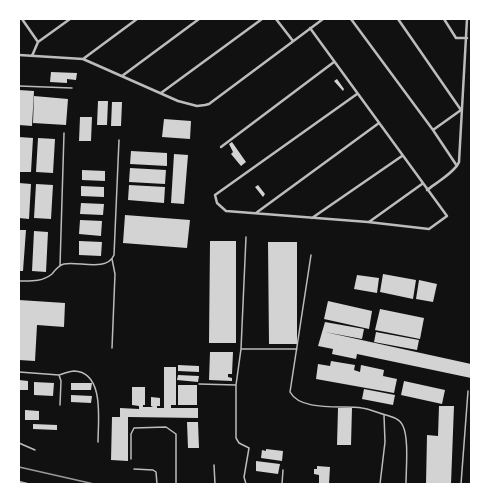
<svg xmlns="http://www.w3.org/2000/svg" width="490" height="503" font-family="'Source Sans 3',sans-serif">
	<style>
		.building { fill: #d3d3d3 }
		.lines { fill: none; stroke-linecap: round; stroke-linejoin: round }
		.service { stroke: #bcbcbc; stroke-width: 1.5 }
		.minor { stroke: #bcbcbc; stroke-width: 2.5 }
		.rail { stroke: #9a9a9a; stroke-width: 1.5 }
	</style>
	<rect width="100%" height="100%" fill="#111"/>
	<path class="building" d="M51 72 77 73 76 80 67 79V83L50 82Z
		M337 79 344 89 343 91 334 81Z
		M19 90 34 91 32 126 19 125Z
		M34 96 68 99 66 125 33 123Z
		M98 101H108L107 125H97Z
		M112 102H122L121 126H111Z
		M80 117H92L91 141H79Z
		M164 119 191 121 190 139 162 137Z
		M19 137 33 138 31 172H19Z
		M38 138 55 139 53 173 36 172Z
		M232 142 246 162 241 166 231 154 233 152 229 144Z
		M131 151 167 153V166L130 164Z
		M174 154 188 155 184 204 171 203Z
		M130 168 166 170 165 184 129 182Z
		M82 170 105 171V181L82 180Z
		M19 183 31 184 29 219 19 218Z
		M36 184 53 185 51 219 34 218Z
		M129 185 165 187 164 203 128 200Z
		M258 185 265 194 263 197 255 187Z
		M81 186 104 187V197L81 196Z
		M81 203 104 204 103 215 80 214Z
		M125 215 190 220 187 248 123 243Z
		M80 220 102 221 101 236 79 234Z
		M19 230H26L23 271H19Z
		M34 231 48 232 46 272 32 271Z
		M79 241 102 242 101 256 79 255Z
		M210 241H236V343H209Z
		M268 242H297V344H269Z
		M383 274 416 280 413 299 380 292Z
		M357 275 379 278 377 293 354 289Z
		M419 280 437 284 433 302 416 299Z
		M19 300 65 303 64 327 37 325 35 361 19 360Z
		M328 301 372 311 369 329 324 319Z
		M380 309 424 318 420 339 375 330Z
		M325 322 364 329 362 339 325 332 471 364V378L357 354 356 359 332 354 333 349 318 346Z
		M376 332 419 340 417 350 374 342Z
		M210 352H233L232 374H228V377L232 378V381L209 380Z
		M331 361 355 365 354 370 360 372 361 365 384 370 383 376 397 379 394 393 316 379 318 364 330 366Z
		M178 365 199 366V372L178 371Z
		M164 367H176V405H171V408H198V418L128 417V461L111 460 112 417H120V408L139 409V406L132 405V387H145V405H143V407H153L151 406V397L160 398V406H157V408H164Z
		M178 375 199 376 198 382 177 380Z
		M19 380 28 381V390H19Z
		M404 381 445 390 442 404 401 395Z
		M34 382 54 383 53 396 34 395Z
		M71 383H92L91 390H71Z
		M178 385H197V405H178Z
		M364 389 395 395 393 405 362 399Z
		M71 395 92 396 91 403 71 402Z
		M439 406H454L451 484H426L427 435 438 436Z
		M338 408H352L351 445H337Z
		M25 410 39 411V420H25Z
		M187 422H198L199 448H188Z
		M33 424 57 425V430L33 429Z
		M266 449 283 451 282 461 261 458 262 450 266 451Z
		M256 461 280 464 278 474 256 471Z
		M317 466 330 467 329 484H319V475L314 474V469H317Z"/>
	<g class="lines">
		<path class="service" d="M19 86 72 88
			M311 255 290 392C301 412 342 405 362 408 370 409 378 413 386 415 393 417 400 419 403 426 409 439 406 469 406 484
			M60 266 64 133
			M19 281C31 281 42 282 52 274 55 270 59 265 64 264 78 261 107 272 114 255L119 140
			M112 348 115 274 112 259
			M241 349H297
			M19 372 59 375 61 381 60 405
			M59 375C63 374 69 371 74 371 105 372 98 421 98 442
			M199 384 236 385
			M19 443 35 450
			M131 459V434L134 428 166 427 176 434V484
			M214 465 215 484
			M134 469 153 470 156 472 157 484
			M246 484 244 477 249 448 239 443 236 438V385L241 349 246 237
			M282 484 283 470
			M380 484 385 442 384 415
			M461 484 468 391"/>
		<path class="minor" d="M22 19 38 42 32 56
			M276 19 293 41
			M351 19 433 130 457 166
			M398 19 461 110 433 130
			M444 19 456 38H467
			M310 28 447 216 429 229 368 222 226 211 217 203 215 195 357 94
			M38 42 70 19
			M19 55 83 59 178 101 197 106 205 105 209 104 323 19
			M83 59 137 19
			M122 76 199 19
			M161 93 262 19
			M221 147 334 62
			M427 190C436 183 455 172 459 162L467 19
			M256 213 379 123
			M312 218 402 156
			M369 222 422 184
			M19 482 27 484"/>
		<path class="rail" d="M19 467 94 484"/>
	</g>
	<rect width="490" height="503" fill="none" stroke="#ffffff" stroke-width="40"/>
</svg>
